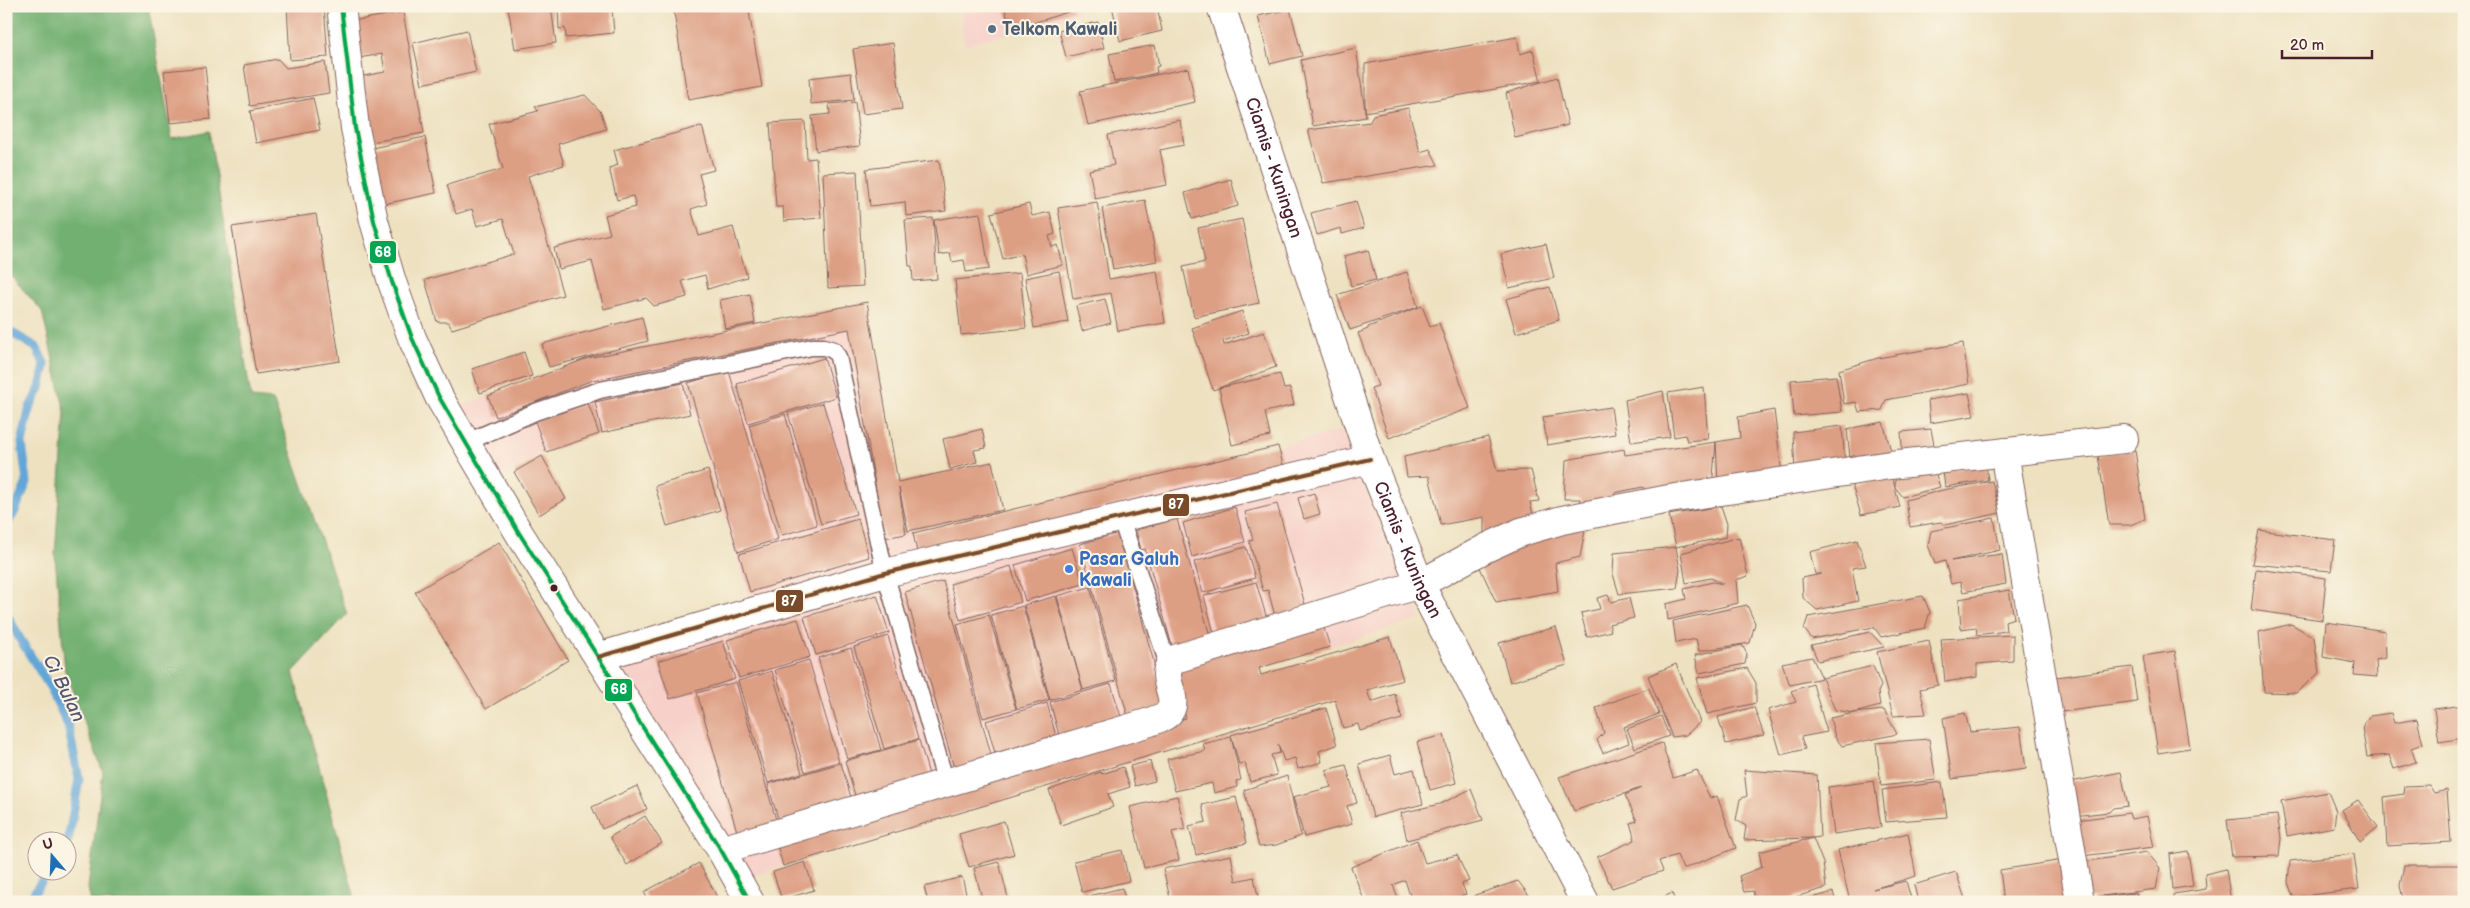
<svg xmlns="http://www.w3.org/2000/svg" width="2470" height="908" font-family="'Balsamiq Sans',sans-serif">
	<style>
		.built { fill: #f7d1c9 }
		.forest { fill: #72b071; stroke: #5e684e }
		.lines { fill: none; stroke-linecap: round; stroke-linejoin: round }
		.stream { stroke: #62a6d7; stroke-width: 9 }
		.building { fill: #dd9f84 }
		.service-casing { stroke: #83635f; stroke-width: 19 }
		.minor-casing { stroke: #83635f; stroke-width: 30 }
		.trunk-casing { stroke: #83635f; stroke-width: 30 }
		.service { stroke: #fff; stroke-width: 16 }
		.minor { stroke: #fff; stroke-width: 28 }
		.trunk { stroke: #fff; stroke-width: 28 }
		.bus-1-casing { stroke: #fcf5e5; stroke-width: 8 }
		.bus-2-casing { stroke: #fcf5e5; stroke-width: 8 }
		.bus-1 { stroke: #00a651; stroke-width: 4 }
		.bus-2 { stroke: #7a4b2a; stroke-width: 4 }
		.service-dot { fill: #5c6f8a; stroke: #fcf5e5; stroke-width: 2 }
		.shop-dot { fill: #3f7fe0; stroke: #fcf5e5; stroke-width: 2 }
		.bus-dot { fill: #4a1f2b; stroke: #fcf5e5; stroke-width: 2 }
		.labels { text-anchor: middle; stroke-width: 4; stroke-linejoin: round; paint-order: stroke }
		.service-label { font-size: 18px; font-weight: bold; fill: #4e5e75; stroke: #fcf5e5; text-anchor: start }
		.street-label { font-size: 18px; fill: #4a1f2b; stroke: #fcf5e5 }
		.shop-label { font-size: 18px; font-weight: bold; fill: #366cbe; stroke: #fcf5e5; text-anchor: start }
		.water-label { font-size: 19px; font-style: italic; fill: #545570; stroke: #fcf5e5 }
		.line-badge { stroke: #fcf5e5; stroke-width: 2 }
		.badge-label { font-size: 14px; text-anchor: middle; font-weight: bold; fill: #fff }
	</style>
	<rect width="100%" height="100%" fill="#fcf5e5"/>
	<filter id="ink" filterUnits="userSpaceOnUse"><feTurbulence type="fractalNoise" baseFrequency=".02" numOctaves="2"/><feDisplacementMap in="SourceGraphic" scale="10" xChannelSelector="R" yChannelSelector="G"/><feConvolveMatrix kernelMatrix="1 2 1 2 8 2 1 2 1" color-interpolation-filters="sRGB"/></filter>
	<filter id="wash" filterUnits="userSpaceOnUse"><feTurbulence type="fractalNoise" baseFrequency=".0096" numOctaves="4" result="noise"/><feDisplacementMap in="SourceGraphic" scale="20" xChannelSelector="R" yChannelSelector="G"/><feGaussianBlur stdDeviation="1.12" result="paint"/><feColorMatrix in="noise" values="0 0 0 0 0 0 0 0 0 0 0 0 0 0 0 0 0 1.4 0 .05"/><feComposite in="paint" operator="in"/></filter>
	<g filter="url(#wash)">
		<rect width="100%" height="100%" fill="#ede1c0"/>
		<path class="built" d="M961 6H1077L1079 14 964 45Z
			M867 302 907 534 1344 430 1380 525 1421 619 1209 683 1208 719 1214 737 751 876 608 646 750 603 693 413 602 433 546 452 500 477 460 407 588 358Z"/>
		<path class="forest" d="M6 6H148L172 139 209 131 251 398 273 400 347 614 293 672 356 902H91L88 888 103 772 65 671 55 555 65 412 42 311 6 270Z"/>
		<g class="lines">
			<path class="stream" d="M6 332 12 333 36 347 45 365 40 388 30 407 22 443 27 482 14 513 6 525
				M6 613 20 639 50 687 68 725 79 779 68 842
				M28 902 49 870"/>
		</g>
		<g id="blocks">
			<path class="building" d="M287 6H324L328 57 290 60Z
				M515 6H551L556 43 515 49 508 7Z
				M570 6H604V10L612 9 614 33 566 38 565 28 559 29 558 7Z
				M673 6H748L762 87 688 100Z
				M1004 6H1072L1074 10 1011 30Z
				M1112 6H1157L1162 31 1120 41Z
				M1290 9 1302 56 1270 64 1258 16Z
				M403 12 424 133 365 143 353 78 385 72 382 54 353 59 347 22Z
				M1098 22 1104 48 1066 57 1059 31Z
				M467 30 476 72 422 84 413 43Z
				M1517 37 1520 54 1533 50 1541 81 1365 112V64Z
				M893 43 902 109 863 114 853 49Z
				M1155 45 1159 66 1156 67 1157 73 1114 82 1109 54Z
				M1356 48 1366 117 1313 126 1301 60Z
				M278 59 286 68 325 62 329 93 250 106 244 65Z
				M205 67 211 119 170 123 164 71Z
				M1188 68 1195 102 1088 125 1080 91Z
				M851 73 854 100 811 104 809 78Z
				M1557 77 1568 125 1515 138 1506 93Z
				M585 95 601 112 606 129 558 144 564 165 528 176 563 295 452 329 448 322H437L425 280 514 254 503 219 477 226 472 209 456 214 447 185 503 169 489 124 538 111 535 107Z
				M313 98 320 130 256 143 250 111Z
				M855 102 860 146 816 151 812 116 830 114 829 104Z
				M1408 108 1420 152 1430 149 1438 165 1323 183 1308 130 1370 122 1373 115Z
				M1180 120 1184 145 1160 150 1167 185 1095 199 1089 170 1114 165 1108 135Z
				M805 121 807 159 816 158 821 218 784 221 783 207H776L770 123Z
				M702 126 714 170 699 174 707 204 691 209 699 236 733 227 747 277 708 289 705 275 682 281 687 297 654 306 646 298 604 309 592 261 559 269 554 248 610 234 605 215 636 207 633 196 617 200 609 168 618 165 614 150Z
				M425 137 436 193 379 205 367 149Z
				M939 160 946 211 906 216 905 202 870 206 866 169Z
				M857 171 863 286 828 288 823 173Z
				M1231 179 1238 206 1192 219 1185 193Z
				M1145 200 1157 261 1113 269 1102 208Z
				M1356 201 1364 228 1342 234 1341 228 1317 235 1311 213Z
				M1097 202 1109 279 1157 271 1165 323 1118 331 1111 293 1073 299 1058 208Z
				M1029 204 1032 216 1050 212 1055 234 1049 236 1052 247 1058 245 1063 265 1026 274 1022 254 1003 259 991 213Z
				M980 213 989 269 966 272 964 260 952 262 950 253 939 255 934 220Z
				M316 214 340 361 256 374 232 227Z
				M933 218 937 279 913 281 912 266H909L905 220Z
				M1242 219 1259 303 1194 317 1183 267 1205 262 1198 228Z
				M1546 244 1554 278 1509 288 1501 254Z
				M1368 250 1376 280 1351 286 1344 256Z
				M1059 271 1068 322 1034 328 1025 278Z
				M1407 272 1418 307 1350 330 1337 295Z
				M1020 273 1026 328 961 335 955 280Z
				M1550 287 1559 320 1516 333 1506 299Z
				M750 294 755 323 725 329 720 300Z
				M1105 299 1111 323 1082 331 1076 306Z
				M867 302 898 482 992 462 1003 510 908 531 899 488 906 534 884 538 849 329 593 380 496 417 488 396 588 358Z
				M1422 306 1430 326 1439 323 1470 408 1389 438 1371 388 1378 386 1358 333 1368 329V327Z
				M1242 311 1249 333 1223 341 1224 345 1264 332 1276 367 1213 390 1192 328Z
				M642 317 648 341 549 367 542 344Z
				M1963 343 1969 384 1886 400 1882 410 1859 412 1856 402 1844 404 1839 370 1878 358Z
				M524 352 532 376 480 393 472 369Z
				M824 358 836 397 748 423 737 384Z
				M729 371 778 539 738 552 688 383Z
				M1280 374 1284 389 1290 388 1294 405 1265 412 1270 436 1232 445 1219 388Z
				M1836 376 1842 412 1794 416 1791 380Z
				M683 383 690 414 602 433 595 402Z
				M1704 387 1708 439 1687 441 1685 435 1674 437 1668 393Z
				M1663 391 1670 437 1631 442 1625 400Z
				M1969 393 1974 416 1930 423 1928 400Z
				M588 403 599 434 546 452 535 421Z
				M823 403 856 514 821 524 788 413Z
				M1611 407 1615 434 1547 445 1543 417Z
				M1774 410 1782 474 1718 486 1716 442 1740 438 1738 417Z
				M785 414 817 525 782 535 749 425Z
				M1883 422 1893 458 1851 467 1847 429Z
				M1842 426 1845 463 1795 471 1793 432Z
				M982 429 986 448 974 450 977 462 950 469 943 439Z
				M1931 429 1936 456 1903 461 1901 432Z
				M1488 437 1497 471 1531 470 1539 501 1530 502 1535 522 1484 533V517L1441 525 1429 476 1407 477 1404 457Z
				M1716 442 1712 487 1647 493 1643 487 1628 490 1614 493V502L1583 507 1580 499H1564L1566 460 1624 449 1625 455Z
				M1278 446 1283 465 917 552 913 533Z
				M2135 450 2145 519 2130 525H2109L2098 455Z
				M542 456 566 499 539 515 514 472Z
				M1986 464 1988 480 1945 487 1943 471Z
				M1933 466 1940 487 1903 497 1895 487 1896 473Z
				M708 470 720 510 667 526 655 486Z
				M1892 477 1900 507 1861 515 1852 485Z
				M1992 481 2000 513 1945 525 1941 522 1910 527 1906 500 1943 490Z
				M1314 493 1320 514 1304 519 1298 498Z
				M1277 504 1306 608 1275 616 1268 590 1263 591 1249 541 1253 540 1245 512Z
				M1721 506 1727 524 1726 537 1676 547 1669 515Z
				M1235 507 1245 542 1192 557 1183 523Z
				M1994 518 2000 550 1951 561 2002 554 2006 584 1963 592 1960 582 1951 584 1945 561 1935 564 1928 545 1931 531Z
				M858 519 869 557 750 592 739 554Z
				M1177 519 1210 636 1172 646 1145 549 1141 550 1136 530Z
				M1586 525 1580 557 1555 563 1558 591 1496 602 1476 559Z
				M2259 530 2335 540 2331 571 2252 564Z
				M1118 533 1166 706 1128 717 1080 544Z
				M1739 537 1748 576 1736 580 1738 603 1668 620 1666 604 1686 599 1684 589 1713 582 1723 584 1711 578 1686 583 1681 553Z
				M1857 540 1866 566 1852 568 1858 601 1817 610 1803 598 1802 578 1822 574H1815L1810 552Z
				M499 542 568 660 486 709 415 592Z
				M1246 547 1255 578 1203 593 1194 562Z
				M1676 547 1680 570 1677 588 1619 594 1613 574 1614 553Z
				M1072 548 1083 584 1025 601 1015 565Z
				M1011 566 1021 602 960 620 950 584Z
				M2256 569 2326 578 2322 620 2251 610Z
				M943 581 992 758 954 768 905 592Z
				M1256 582 1267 619 1214 633 1204 596Z
				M1090 587 1116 681 1083 690 1057 596Z
				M2009 590 2014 618 2005 621 2006 631 1977 635 1976 627 1961 629 1959 599Z
				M877 595 889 633 816 655 804 617Z
				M1608 595 1611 602 1629 598 1634 618 1609 624 1611 631 1587 637 1581 613 1600 609 1597 598Z
				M1056 596 1083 690 1050 700 1024 605Z
				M1923 596 1930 612 1925 628 1881 637 1874 627 1812 639 1804 629 1808 617Z
				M1747 605 1755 623 1750 643 1699 651 1696 639 1676 643 1673 621Z
				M1023 606 1049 700 1017 709 991 615Z
				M989 615 1016 709 983 718 957 624Z
				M798 619 810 657 739 678 727 640Z
				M1322 622 1330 647 1259 668 1261 675 1390 637 1403 680 1367 690 1371 702 1395 694 1402 719 1360 731 1358 724 1343 728 1335 700 783 866 776 841 1186 718 1171 667Z
				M2326 622 2385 631 2386 658 2376 660 2377 677 2354 675 2355 663 2323 657Z
				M2291 624 2314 637 2319 673 2296 693 2264 692 2259 632Z
				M1556 627 1567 665 1510 682 1499 643Z
				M1870 632 1884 647 1818 661 1811 645Z
				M2013 635V661L1977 664V677L1945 682 1941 639Z
				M888 636 918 739 884 749 854 647Z
				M723 641 735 679 670 699 658 661Z
				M1929 641 1938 685 1920 689 1926 714 1893 716 1877 652Z
				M1742 645 1747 654 1745 664 1699 673 1695 655Z
				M851 648 881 750 847 759 818 658Z
				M2175 651 2190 748 2158 753 2143 656Z
				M1812 657 1822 678 1790 685 1782 663Z
				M809 660 839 762 805 772 775 670Z
				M1676 664 1700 722 1686 735 1672 737 1648 676Z
				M1873 666 1881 686 1878 692 1880 706 1854 713 1835 710 1822 678Z
				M2132 667 2137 702 2061 712 2056 677Z
				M1747 668 1756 683V703L1707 714 1697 678Z
				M772 671 802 773 768 783 738 681Z
				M736 682 777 823 738 835 697 693Z
				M1111 684 1121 717 1059 735 1050 702Z
				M1813 684 1827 732 1801 737 1805 749 1781 755 1768 710 1796 702 1791 691Z
				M1649 688 1659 714 1624 727 1629 743 1603 753 1597 740 1604 733 1596 708Z
				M1047 703 1056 736 995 753 986 721Z
				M2464 705V738L2439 742 2434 709Z
				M1754 707 1764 735 1726 744 1718 717Z
				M1326 708 1337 745 1319 751 1322 762 1298 769 1295 758 1284 761 1278 744 1280 753 1271 755 1277 775 1250 782 1245 763 1239 764 1231 735Z
				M1884 710 1897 734 1842 746 1835 737 1830 718 1854 713Z
				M1965 713 1970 732 2020 727 2026 769 1952 779 1943 718Z
				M2391 713 2394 723 2417 719 2423 744 2411 748 2416 762 2394 769 2389 755 2367 757 2362 727 2370 716Z
				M1661 716 1669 736 1635 748 1627 729Z
				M1444 735 1456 783 1430 790 1417 742Z
				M1231 737 1241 780 1236 781 1237 787 1214 793 1212 783 1175 791 1167 759 1205 751 1203 744Z
				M1929 739 1936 780 1881 786 1876 743Z
				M919 740 930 778 856 799 845 761Z
				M1662 743 1673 778 1697 770 1710 798 1717 796 1736 848 1683 869 1677 855 1659 861 1663 871 1612 888 1597 857 1635 840 1630 823 1637 821 1625 795 1641 788 1574 811 1559 777Z
				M1390 755 1395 774 1414 769 1423 804 1373 817 1359 764Z
				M1150 761 1155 781 1135 786 1130 766Z
				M841 763 852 801 779 822 768 784Z
				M1346 765 1357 803 1347 806 1352 824 1304 837 1293 797 1331 787 1326 770Z
				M1123 767 1130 787 1108 794 1113 807 1061 825 1049 790 1101 772 1102 774Z
				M1744 770 1817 775 1820 837 1813 838 1823 863 1826 888 1778 902H1755L1753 891 1744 892 1739 876 1762 867 1759 852 1813 838 1744 840 1746 826 1736 820 1740 799 1747 796Z
				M2121 772 2128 806 2113 808 2109 812 2073 816 2066 783Z
				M1287 776 1301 836 1276 845 1259 847 1244 790Z
				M1874 781 1881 827 1834 834 1828 787Z
				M1942 782 1947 817 1886 822 1882 790Z
				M2429 785 2434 793 2447 790 2451 842 2387 846 2384 797 2404 794 2405 786Z
				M637 786 647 809 602 829 592 807Z
				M1471 789 1483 820 1407 840 1401 813 1440 804Z
				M2328 792 2336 811 2334 827 2287 836 2281 801Z
				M1177 796 1185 829 1172 832 1179 860 1144 868 1130 807Z
				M1236 797 1247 843 1196 855 1189 826 1206 822 1202 805Z
				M2358 800 2378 827 2360 842 2342 810Z
				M2129 813 2131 819 2147 816 2154 847 2082 856 2077 820Z
				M2277 815 2281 838 2279 856 2232 857 2227 820Z
				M645 816 662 843 627 865 610 837Z
				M1004 821 1014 854 969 867 959 834Z
				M1908 833 1916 876 1873 889 1906 881 1912 902H1850L1838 850Z
				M1417 840 1425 863 1457 855 1469 881 1462 884 1466 894 1444 902H1412L1405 880 1393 885 1399 902H1365L1351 867Z
				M1122 850 1129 881 1082 892 1074 861Z
				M2188 851 2193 886 2173 889 2170 854Z
				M2147 852 2160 868 2156 889 2087 898 2082 862Z
				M2354 854 2359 889 2293 897 2288 882 2290 861Z
				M1231 855 1236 881 1254 877 1259 902H1171L1163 869Z
				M2063 860 2071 902H2004L2000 870Z
				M805 862 814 890 782 900 773 872Z
				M999 862 1009 902H983L974 868Z
				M699 863 717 897 708 902H649L644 892Z
				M2404 865H2464V902H2404L2400 886Z
				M2226 869 2231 902H2174V894L2206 889 2205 874Z
				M1956 872 1966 902H1918L1914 885Z
				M962 877 968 902H928L924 887Z
				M1518 881 1534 902H1476L1475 895Z
				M1122 888 1126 902H1086L1085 897Z
				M1833 892 1836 902H1802V901Z
				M1672 893 1675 902H1654Z
				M2136 893 2139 902H2094V898Z"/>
		</g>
	</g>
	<g filter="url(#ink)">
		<use href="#blocks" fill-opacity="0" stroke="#83635f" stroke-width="1"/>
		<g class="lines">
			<g class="service-casing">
				<path id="service" d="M465 443 535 412 600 390 812 347H824L834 350 838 357 885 573 946 783
					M1121 518 1168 665"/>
			</g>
			<g class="minor-casing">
				<path id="minor" d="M341 6 355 128 374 221 392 282 412 338 439 397 519 533 721 850 750 902
					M2004 452 2080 902
					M598 657 885 573 1370 459
					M721 850 1150 722C1156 719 1167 717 1170 711 1180 694 1155 676 1175 659L1420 584 1486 548 1521 532 1562 520 1669 499 1890 465 2124 439"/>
			</g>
			<g class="trunk-casing">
				<g id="trunk">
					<path id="s1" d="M1221 6 1370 459 1420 584 1585 902"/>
				</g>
			</g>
			<use href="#service" class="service"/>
			<use href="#minor" class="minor"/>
			<use href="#trunk" class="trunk"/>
			<g class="bus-1-casing">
				<path id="bus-1" d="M341 6 355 128 374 221 392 282 412 338 439 397 519 533 721 850 750 902"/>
			</g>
			<g class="bus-2-casing">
				<path id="bus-2" d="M598 657 885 573 1370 459"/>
			</g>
			<use href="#bus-1" class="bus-1"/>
			<use href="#bus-2" class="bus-2"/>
		</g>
	</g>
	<circle class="service-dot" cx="992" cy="29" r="5"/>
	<circle class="shop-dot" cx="1069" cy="569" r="5"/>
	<circle class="bus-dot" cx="554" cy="588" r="4.5"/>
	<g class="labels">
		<g class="service-label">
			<text x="1002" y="35">Telkom Kawali</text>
		</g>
		<g class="street-label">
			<text dy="6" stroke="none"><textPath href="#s1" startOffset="170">Ciamis - Kuningan</textPath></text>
			<text dy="6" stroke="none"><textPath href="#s1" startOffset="575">Ciamis - Kuningan</textPath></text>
		</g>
		<g class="shop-label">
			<text x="1079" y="565">Pasar Galuh<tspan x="1079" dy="21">Kawali</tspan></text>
		</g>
		<g class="water-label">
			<text transform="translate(65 688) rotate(64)" y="7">Ci Bulan</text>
		</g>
	</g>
	<g class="line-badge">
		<rect x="369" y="240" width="28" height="24" rx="5" fill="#00a651"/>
		<rect x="1162" y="493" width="28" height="24" rx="5" fill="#7a4b2a"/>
		<rect x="775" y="589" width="29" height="24" rx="5" fill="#7a4b2a"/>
		<rect x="604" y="678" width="29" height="24" rx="5" fill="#00a651"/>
	</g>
	<g class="badge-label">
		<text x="383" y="257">68</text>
		<text x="1176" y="509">87</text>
		<text x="789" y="606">87</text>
		<text x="619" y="694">68</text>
	</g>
	<rect width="2470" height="908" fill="none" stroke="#fcf5e5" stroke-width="25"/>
	<g transform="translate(52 856) rotate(341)"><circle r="24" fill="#fcf5e5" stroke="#b59f9b"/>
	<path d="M0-4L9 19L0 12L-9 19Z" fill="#1f6fb2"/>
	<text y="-8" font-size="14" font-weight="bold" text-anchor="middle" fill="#4a1f2b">U</text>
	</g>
	<path d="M2282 50v8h90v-8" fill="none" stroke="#4a1f2b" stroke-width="2.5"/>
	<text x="2290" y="50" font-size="15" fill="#4a1f2b" stroke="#fcf5e5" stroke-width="4" paint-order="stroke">20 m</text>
</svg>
